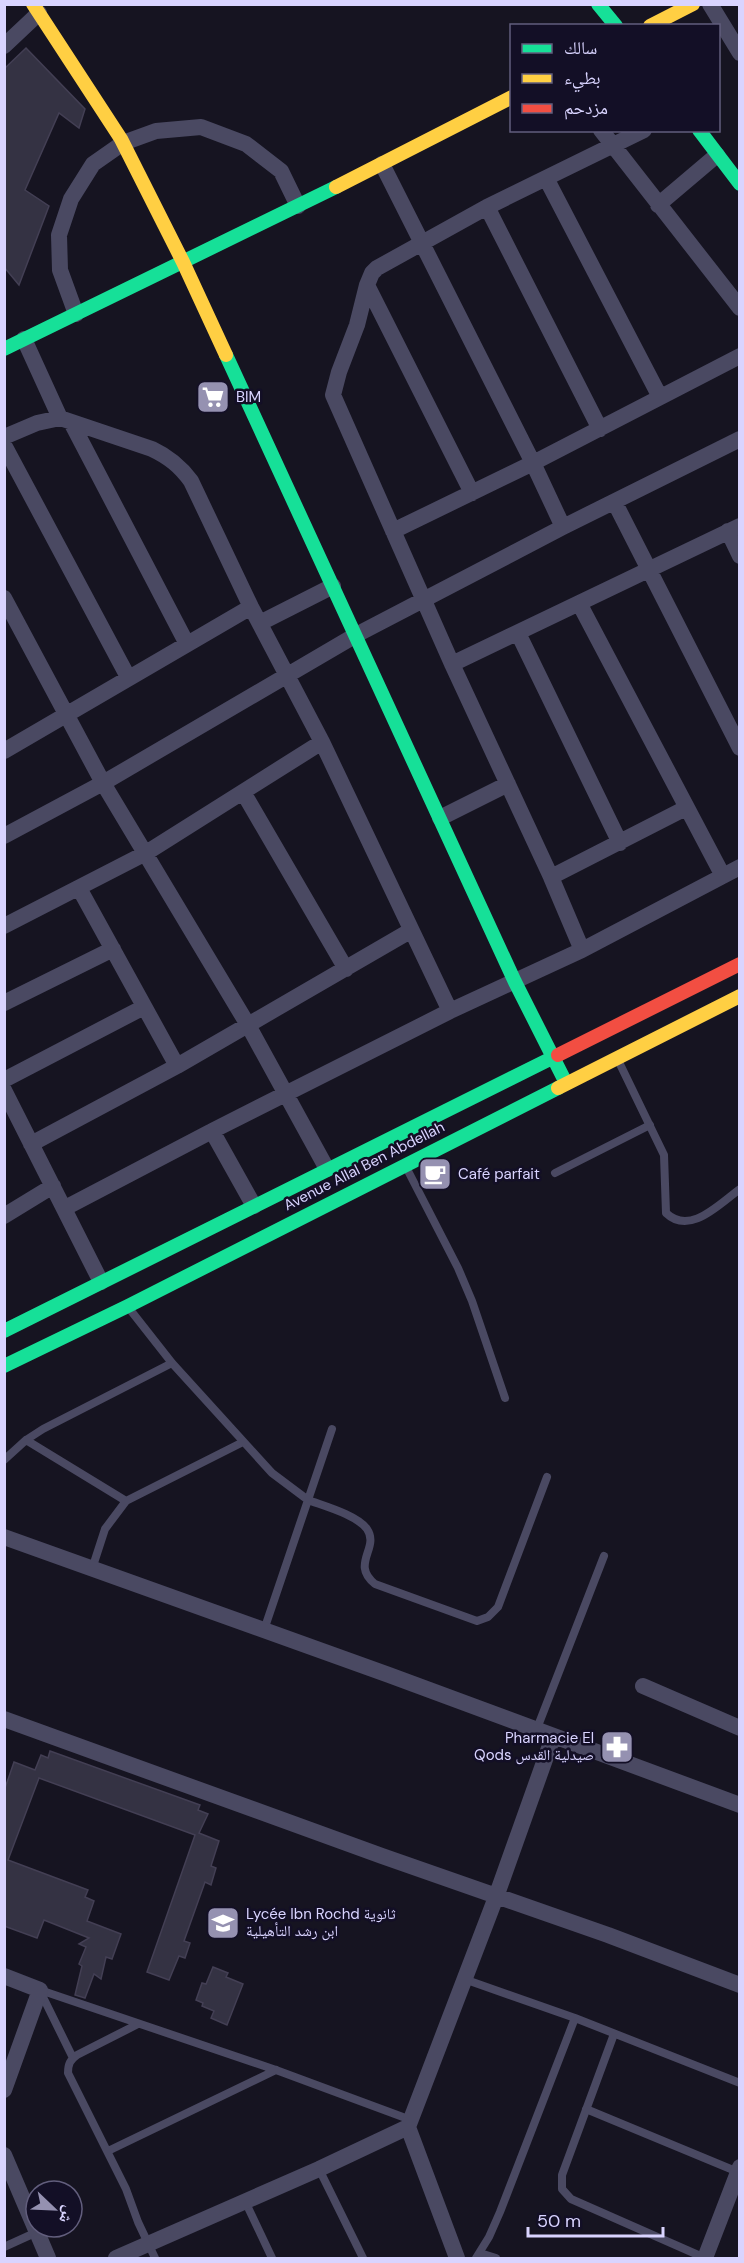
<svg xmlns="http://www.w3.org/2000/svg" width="744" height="2263" font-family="'DM Sans','Noto Naskh Arabic',sans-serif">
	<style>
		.building { fill: #343243; stroke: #433f54; stroke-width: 1.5 }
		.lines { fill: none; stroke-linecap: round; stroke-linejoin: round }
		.lane { stroke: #4a4962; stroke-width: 8 }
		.street { stroke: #4a4962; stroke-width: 16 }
		.fast { stroke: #16e098; stroke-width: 14 }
		.slow { stroke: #ffcf43; stroke-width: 14 }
		.jam { stroke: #f24e42; stroke-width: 14 }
		.labels { text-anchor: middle; stroke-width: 5; stroke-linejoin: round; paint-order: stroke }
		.poi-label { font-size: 15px; fill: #d9d4ff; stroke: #130f26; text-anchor: start }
		.street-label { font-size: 15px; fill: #d9d4ff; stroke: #130f26 }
	</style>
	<rect width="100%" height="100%" fill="#161421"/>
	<path class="building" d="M26 48 85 109 79 128 59 113 25 190 49 206 19 285 4 267V69Z
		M50 1751 200 1805 198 1810 208 1814 199 1833 219 1841 211 1866 216 1868 211 1885 205 1882 184 1941 190 1943 185 1958 179 1956 169 1980 147 1972 195 1835 39 1778 8 1860 88 1890 85 1897 94 1901 87 1921 121 1934 112 1959 106 1957 101 1979 94 1974 85 1998 75 1995 82 1966 79 1964 86 1947 79 1944 89 1938 44 1920 37 1938 4 1926V1791L14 1762 35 1770 41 1755 48 1758Z
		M213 1967 228 1973 226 1977 243 1984 227 2025 211 2018 214 2011 202 2006 203 2003 196 2000 202 1983 206 1984Z"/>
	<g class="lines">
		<path class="lane" d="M618 1060 664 1155 666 1213C690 1236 719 1204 740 1189
			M406 1167 458 1268 472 1301 505 1398
			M555 1173 650 1125
			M128 1307 172 1363 272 1473 308 1500 264 1630
			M332 1429 308 1500C324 1506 357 1515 367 1529 380 1548 350 1564 375 1584L477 1621 488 1617 498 1607 547 1477
			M26 1440 126 1501
			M4 1460 26 1440 43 1429 172 1363
			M92 1569 105 1529 126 1501 243 1442
			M536 1731 604 1556
			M464 1979 575 2018 740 2083
			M40 1990 276 2070 411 2120
			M41 1993 73 2058
			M138 2024 77 2055C70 2060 68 2064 68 2073L126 2189 138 2222 155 2258
			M614 2034 562 2175V2189L571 2199 705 2258
			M586 2109 738 2172
			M108 2151 276 2070
			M319 2169 363 2258
			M245 2201 272 2258
			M4 2247 37 2232
			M480 2253 496 2258
			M476 2258 489 2237 500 2212 575 2018"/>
		<path class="street" d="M710 4 740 53
			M4 46 39 13
			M601 130 740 308
			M382 164 533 463 563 527
			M546 178 660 397
			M658 205 717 155
			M487 207 600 429
			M367 285 472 493
			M76 314 60 270 59 235 71 199 93 164 123 143 156 131 201 127 246 144 281 171 298 206
			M24 339 60 418
			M71 422 187 644
			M4 437 37 423 60 418 152 449C169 457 180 466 191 481L251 607 322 742 450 1011
			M4 445 128 677
			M615 503 740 748
			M393 531 533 463 740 356
			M728 531 740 556
			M4 598 103 783 248 1025 327 1169
			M579 603 723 876
			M260 623 333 586
			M518 633 620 843
			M452 664 740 526
			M4 751 251 607
			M243 792 346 969
			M440 818 508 784
			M4 836 103 783 356 635 563 527 740 439
			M551 877 686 808
			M79 888 177 1066
			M4 926 146 853 322 742
			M582 950 551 877 452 664 333 395 339 372 357 325 367 285 372 273 377 268 487 207 644 130
			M4 1003 113 949
			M4 1080 144 1007
			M4 1090 101 1282
			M212 1131 254 1206
			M31 1144 177 1066 410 931
			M65 1208 212 1131 450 1011 582 950 740 867
			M4 1216 53 1186
			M4 1537 389 1675 740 1805
			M643 1686 740 1728
			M4 1719 382 1856 608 1935 740 1985
			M4 1976 40 1990 4 2090
			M408 2127 457 2258
			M4 2155 48 2258
			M116 2258 319 2169 408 2127 496 1897 553 1737
			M705 2258 740 2167"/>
		<path class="fast" d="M598 4 616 26
			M699 130 740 184
			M4 349 336 187
			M226 355 515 982 566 1083
			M4 1331 558 1055
			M4 1366 128 1306 558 1088"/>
		<path class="slow" d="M33 4 121 139 183 262 226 355
			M650 26 693 4
			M336 187 512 97
			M558 1088 740 996"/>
		<path class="jam" d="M558 1055 740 964"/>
	</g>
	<defs>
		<g id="supermarket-square" transform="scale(1.725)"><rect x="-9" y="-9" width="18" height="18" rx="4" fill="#9591b1" stroke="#130f26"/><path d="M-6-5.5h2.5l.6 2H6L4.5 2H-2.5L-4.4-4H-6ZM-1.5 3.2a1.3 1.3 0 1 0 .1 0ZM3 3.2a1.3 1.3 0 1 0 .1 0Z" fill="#fff"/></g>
		<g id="cafe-square" transform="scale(1.725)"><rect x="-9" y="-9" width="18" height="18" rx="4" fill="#9591b1" stroke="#130f26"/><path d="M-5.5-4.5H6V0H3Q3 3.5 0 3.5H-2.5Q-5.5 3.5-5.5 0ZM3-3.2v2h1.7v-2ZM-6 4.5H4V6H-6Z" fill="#fff"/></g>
		<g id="pharmacy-square" transform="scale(1.725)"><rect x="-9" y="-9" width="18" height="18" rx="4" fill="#9591b1" stroke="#130f26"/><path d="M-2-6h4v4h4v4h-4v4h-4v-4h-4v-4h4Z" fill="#fff"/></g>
		<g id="school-square" transform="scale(1.725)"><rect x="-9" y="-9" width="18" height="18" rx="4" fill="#9591b1" stroke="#130f26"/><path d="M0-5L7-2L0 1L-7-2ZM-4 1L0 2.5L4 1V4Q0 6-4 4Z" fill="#fff"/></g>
	</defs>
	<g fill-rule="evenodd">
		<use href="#supermarket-square" x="213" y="397"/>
		<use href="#cafe-square" x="435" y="1174"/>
		<use href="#pharmacy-square" x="617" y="1747"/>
		<use href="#school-square" x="223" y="1923"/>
	</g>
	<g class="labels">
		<g class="poi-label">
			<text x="236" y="402">BIM</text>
			<text x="458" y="1179">Café parfait</text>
			<text x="594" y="1743" text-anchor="end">Pharmacie El<tspan x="594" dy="17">Qods صيدلية القدس</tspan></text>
			<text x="246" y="1919">Lycée Ibn Rochd ثانوية<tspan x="246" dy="17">ابن رشد التأهيلية</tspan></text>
		</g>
		<g class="street-label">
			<text transform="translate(364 1166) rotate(-27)" y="5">Avenue Allal Ben Abdellah</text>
		</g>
	</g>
	<rect width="744" height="2263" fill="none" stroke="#d9d4ff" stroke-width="12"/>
	<rect x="510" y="24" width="210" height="108" fill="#130f26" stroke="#625e7d" stroke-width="1.5"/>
	<rect x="522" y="44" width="30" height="9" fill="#16e098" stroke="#625e7d" stroke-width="1.5"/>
	<text x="564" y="54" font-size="18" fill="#d9d4ff">سالك</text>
	<rect x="522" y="74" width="30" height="9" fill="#ffcf43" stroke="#625e7d" stroke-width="1.5"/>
	<text x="564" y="84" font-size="18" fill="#d9d4ff">بطيء</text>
	<rect x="522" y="104" width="30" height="9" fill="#f24e42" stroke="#625e7d" stroke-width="1.5"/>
	<text x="564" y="114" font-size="18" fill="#d9d4ff">مزدحم</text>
	<g transform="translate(54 2209) rotate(113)"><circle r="28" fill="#130f26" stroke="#625e7d" stroke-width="1.5"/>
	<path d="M0-4.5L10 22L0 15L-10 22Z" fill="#9591b1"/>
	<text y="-9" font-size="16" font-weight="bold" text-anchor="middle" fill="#d9d4ff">ش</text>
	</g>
	<path d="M528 2227v9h135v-9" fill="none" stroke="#d9d4ff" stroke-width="3"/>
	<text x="537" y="2227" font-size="18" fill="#d9d4ff" stroke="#130f26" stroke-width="4.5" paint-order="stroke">50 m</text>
</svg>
